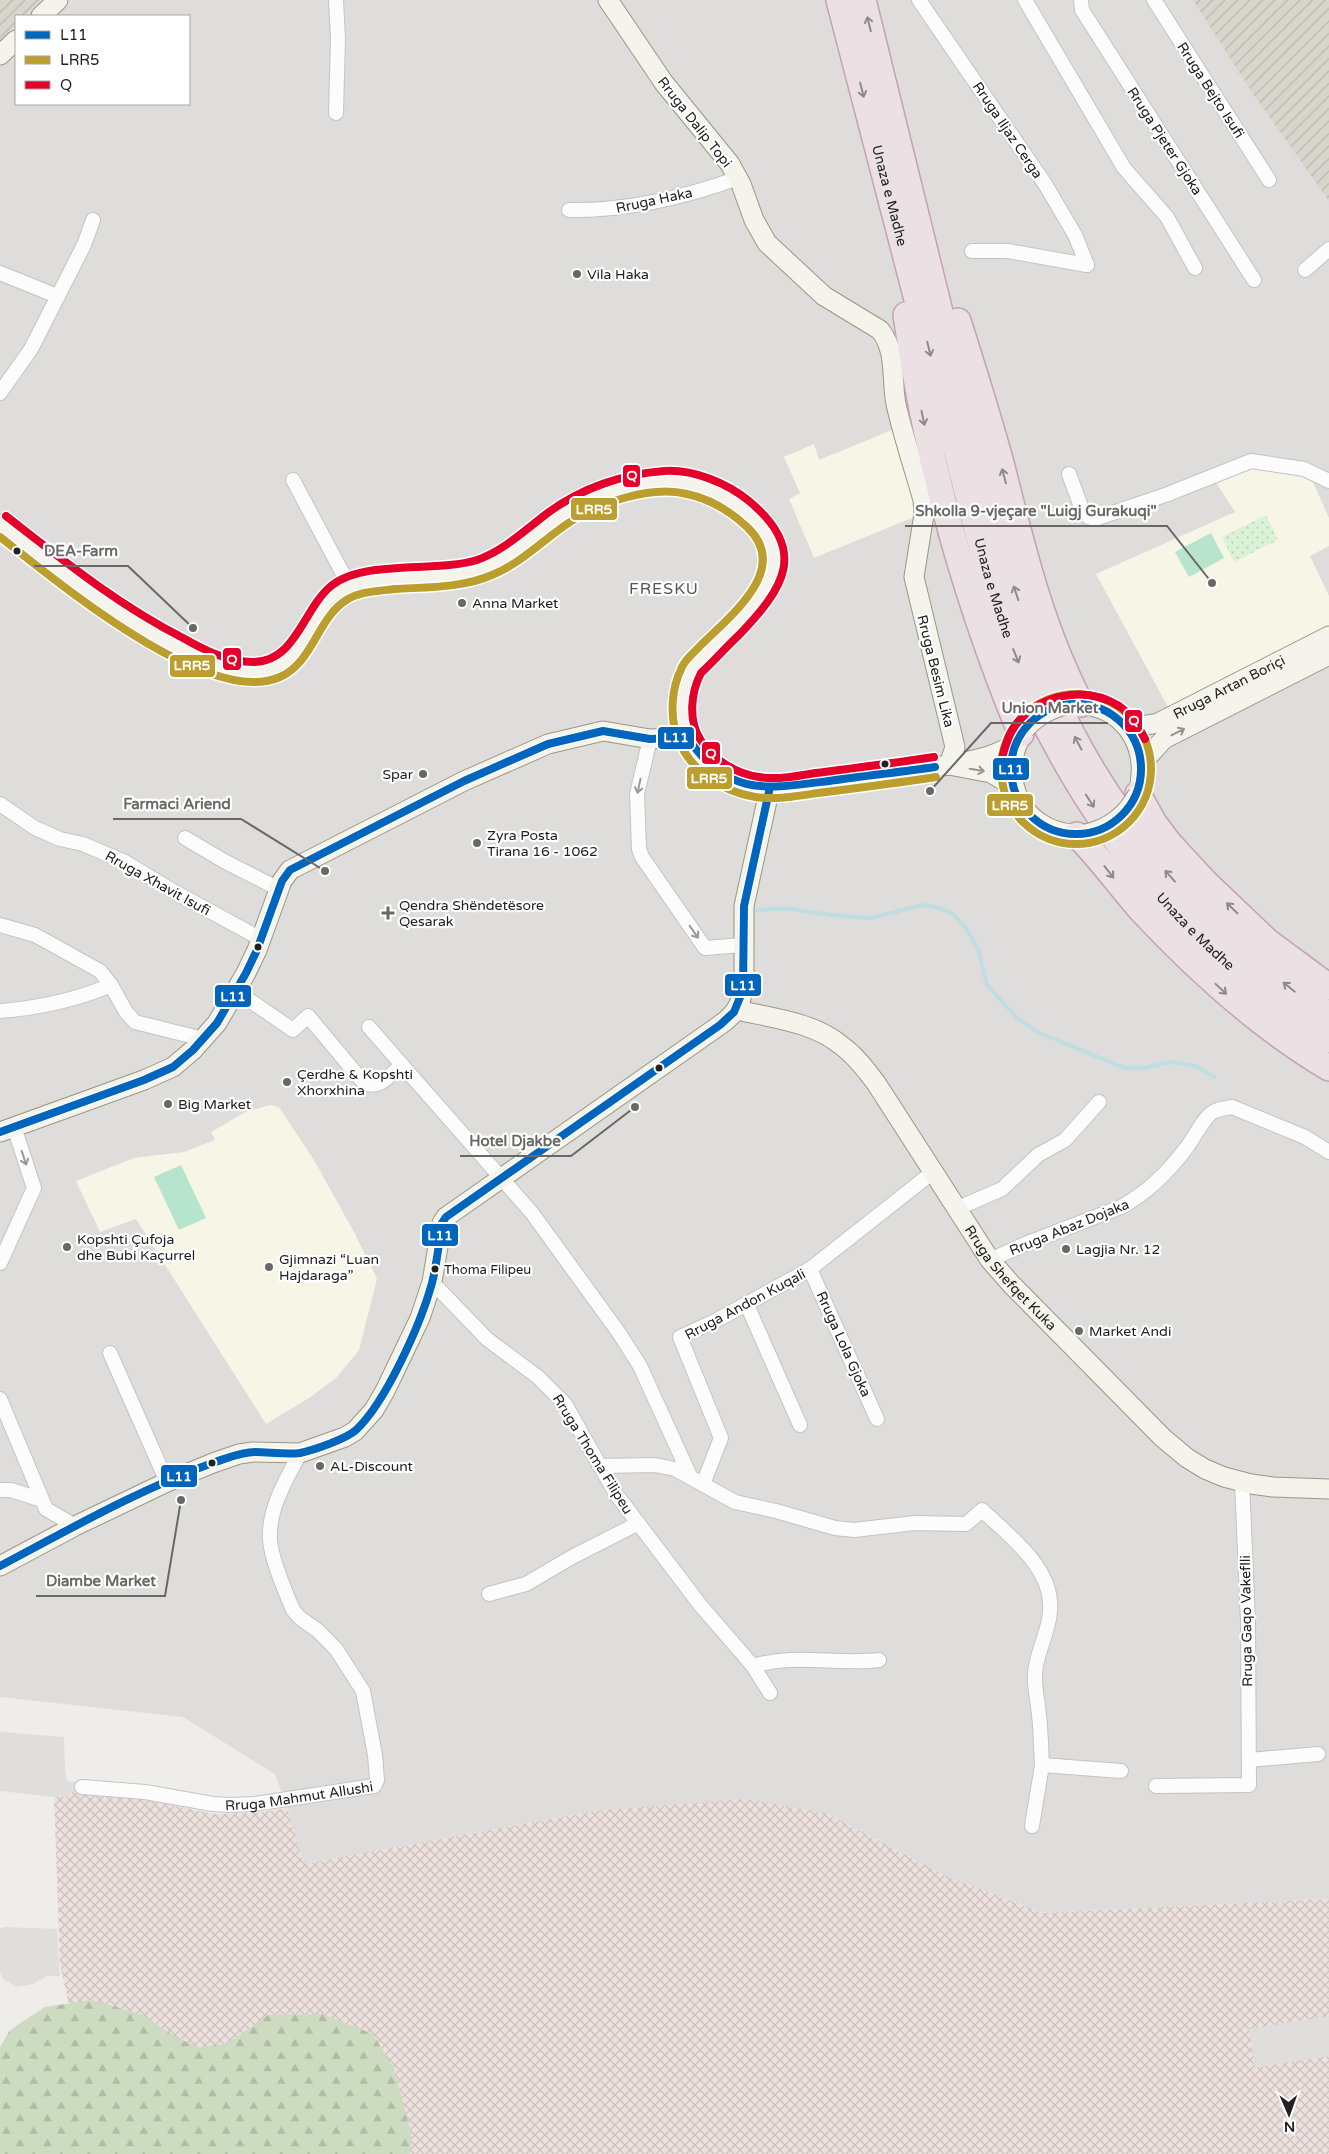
<svg xmlns="http://www.w3.org/2000/svg" width="1329" height="2154" font-family="'Varela Round',sans-serif">
	<style>
		.residential { fill: #dedddb; fill-rule: evenodd }
		.education { fill: #f7f5e6 }
		.military { fill: url(#military-cross-hatch) }
		.construction { fill: url(#construction-furrows) }
		.forest { fill: url(#forest-firs) }
		.park { fill: url(#park-dots) }
		.pitch { fill: #b6e4cc }
		.parking { fill: #dfdedd }
		.lines { fill: none; stroke-linecap: round; stroke-linejoin: round }
		.stream { stroke: #bfdee1; stroke-width: 4 }
		.street-casing { stroke: #c5c4c2; stroke-width: 16 }
		.secondary-casing { stroke: #999882; stroke-width: 21 }
		.highway-casing { stroke: #c4a2af; stroke-width: 28 }
		.street { stroke: #fdfcfc; stroke-width: 14 }
		.secondary { stroke: #f4f3ec; stroke-width: 19 }
		.highway { stroke: #ebe0e3; stroke-width: 25 }
		.secondary-bridge-casing { stroke: #999882; stroke-width: 21; stroke-linecap: butt }
		.secondary-bridge { stroke: #f4f3ec; stroke-width: 19 }
		.bus-1-casing { stroke: #fff; stroke-width: 11 }
		.bus-2-casing { stroke: #fff; stroke-width: 11 }
		.bus-3-casing { stroke: #fff; stroke-width: 11 }
		.bus-1 { stroke: #0065bd; stroke-width: 8 }
		.bus-2 { stroke: #bc9e2e; stroke-width: 8 }
		.bus-3 { stroke: #e4002b; stroke-width: 8 }
		.oneway { stroke: #908a8c }
		.oneway2 { stroke: #959491 }
		.oneway3 { stroke: #9a9999 }
		.poi-dot { fill: #696867; stroke: #fff; stroke-width: 2 }
		.bus-dot { fill: #212121; stroke: #fff; stroke-width: 2 }
		.labels { text-anchor: middle; stroke-width: 4.5; stroke-linejoin: round; paint-order: stroke }
		.bus-label { font-size: 13px; fill: #212121; stroke: #fff; text-anchor: start }
		.street-label { font-size: 14px; fill: #212121; stroke: #fff }
		.poi-label { font-size: 14px; fill: #212121; stroke: #fff; text-anchor: start }
		.quarter-label { font-size: 16px; letter-spacing: 1px; fill: #545454; stroke: #fff }
		.leader { fill: none; stroke: #696867; stroke-width: 2 }
		.callout-dot { fill: #696867; stroke: #fff; stroke-width: 2 }
		.callout-label { font-size: 15px; text-anchor: middle; font-weight: bold; fill: #696867; stroke: #fff; stroke-width: 4.5; stroke-linejoin: round; paint-order: stroke }
		.line-badge { stroke: #fff; stroke-width: 2 }
		.badge-label { font-size: 14px; text-anchor: middle; font-weight: bold; fill: #fff }
	</style>
	<defs>
		<pattern id="military-cross-hatch" width="8" height="8" patternUnits="userSpaceOnUse" patternTransform="scale(1.25)"><rect width="8" height="8" fill="#ede1de"/><path d="M0 0l8 8M0 8l8-8" fill="none" stroke="#cbc1be"/></pattern>
		<pattern id="construction-furrows" width="10" height="10" patternUnits="userSpaceOnUse" patternTransform="scale(1.25)"><rect width="10" height="10" fill="#d8d6cc"/><path d="M-1 1l2-2M0 10L10 0M9 11l2-2" fill="none" stroke="#b9b7af"/></pattern>
		<pattern id="forest-firs" width="22" height="20" patternUnits="userSpaceOnUse" patternTransform="scale(1.25)"><rect width="22" height="20" fill="#cddcc0"/><path d="M5 1l3.5 6h-7zM16 11l3.5 6h-7z" fill="#b0bca5"/></pattern>
		<pattern id="park-dots" width="8" height="8" patternUnits="userSpaceOnUse" patternTransform="scale(1.25)"><rect width="8" height="8" fill="#daf3d7"/><path d="M2 2h.1M6 6h.1" fill="none" stroke="#bbd0b8" stroke-width="1.8" stroke-linecap="round"/></pattern>
	</defs>
	<rect width="100%" height="100%" fill="#efedea"/>
	<path class="residential" d="M0 0H1329V1899L1043 1913 946 1876 826 1813 595 1811 304 1864 287 1808 275 1774 183 1717 0 1697ZM16 16H189V104H16Z"/>
	<path class="education" d="M892 430 919 515 814 558 789 499 800 493 784 457 814 444 819 460Z
		M1253 464 1311 478 1329 518V546L1310 556 1329 596V629L1168 707 1096 574 1235 512 1216 482Z
		M270 1105 279 1107 314 1160 355 1234 377 1279 359 1350 336 1378 309 1398 266 1424 136 1219 100 1232 76 1181 134 1158 184 1152 215 1140 211 1132 245 1112Z"/>
	<path class="military" d="M72 1791 127 1796 215 1814 256 1813 287 1808 304 1864 595 1811 745 1799 826 1813 946 1876 1043 1913 1329 1899V2154H79L70 2010 60 1964 54 1797H69Z"/>
	<path class="construction" d="M0 0H41L25 16H16V25L0 41Z
		M1193 0H1329V201L1251 91Z"/>
	<path class="forest" d="M92 2000 143 2015 177 2038 201 2048 228 2043 268 2015 322 2014 373 2034 394 2069 411 2133 410 2154H0V2047L10 2030 45 2007Z"/>
	<path class="park" d="M1266 515 1278 540 1234 562 1222 537Z"/>
	<path class="pitch" d="M1211 533 1224 558 1189 577 1175 552Z
		M181 1165 206 1218 179 1230 154 1177Z"/>
	<path class="parking" d="M1215 44 1247 94 1226 108 1193 58Z
		M307 53H330L331 78H308Z
		M901 592 911 625 860 640 849 611Z
		M157 782 193 795 179 840 146 815Z
		M926 843 928 862 934 863 938 895 908 904 897 902 876 889 889 869 892 848Z
		M824 935 838 944 825 1023 795 1016 799 979 751 970 755 943 821 951Z
		M238 1096 245 1112 211 1132 206 1121Z
		M0 1305 29 1369 0 1383Z
		M364 1364 377 1371 379 1382 367 1396 356 1401 345 1387Z
		M495 1423 556 1432 569 1460H493Z
		M0 1732 64 1737 65 1769 67 1781 82 1783V1792L72 1791 69 1797H54L0 1791Z
		M7 1927 57 1929 60 1976H47L33 1984 16 1987 3 1979 0 1972V1928Z
		M1329 2016V2056L1255 2068 1249 2029Z"/>
	<g class="lines">
		<path class="stream" d="M750 911 772 909H792L830 915 871 918 922 905 935 907 952 913 966 928 978 949 987 985 1016 1017 1037 1032 1125 1068H1145L1170 1062 1196 1066 1214 1077"/>
		<g class="street-casing">
			<g id="street">
				<path d="M336 0 338 38 336 113"/>
				<path d="M919 0 1045 184 1075 235 1087 265"/>
				<path d="M1025 0 1124 168 1167 217 1195 268"/>
				<path d="M1081 0 1082 10 1254 280"/>
				<path d="M1154 0 1269 180"/>
				<path d="M569 210C628 211 683 198 738 178"/>
				<path d="M972 251H1008L1087 265"/>
				<path d="M1305 270 1329 249"/>
				<path d="M0 273 57 296"/>
				<path d="M0 393 31 349 84 245 93 220"/>
				<path d="M1069 474 1083 512 1088 517 1095 519 1168 494 1251 461 1304 469 1329 481"/>
				<path d="M293 480 350 587"/>
				<path d="M650 739 637 794 639 849 642 857 705 948 743 945"/>
				<path d="M0 804 35 828 60 839 83 844 125 862 173 891 261 939"/>
				<path d="M185 838 224 861 279 889"/>
				<path d="M0 925 35 935 100 971 111 985 126 1012 135 1022 203 1039"/>
				<path d="M236 991 293 1030 308 1016 364 1083C379 1090 390 1075 402 1065L532 1213 619 1333 640 1366 690 1476"/>
				<path d="M0 1011C38 1008 76 1000 111 985"/>
				<path d="M369 1027 402 1065"/>
				<path d="M956 1209 1002 1189 1038 1155 1065 1140 1099 1102"/>
				<path d="M990 1260 1025 1244 1121 1207C1147 1193 1170 1170 1187 1147 1194 1138 1204 1117 1213 1112 1218 1109 1225 1108 1232 1107L1305 1137 1329 1152"/>
				<path d="M0 1263 34 1188 14 1127"/>
				<path d="M810 1269 877 1419"/>
				<path d="M432 1282 487 1339 538 1377 565 1404 616 1494 701 1606 753 1666 770 1693"/>
				<path d="M747 1305 800 1425"/>
				<path d="M110 1353 167 1482"/>
				<path d="M0 1399 46 1509 75 1526"/>
				<path d="M599 1466 655 1465 675 1469 735 1502 776 1511 835 1528 854 1530 915 1523 966 1524 982 1510C1009 1536 1054 1568 1050 1611 1049 1633 1036 1652 1035 1674 1034 1688 1038 1701 1039 1715 1041 1732 1041 1748 1042 1765"/>
				<path d="M703 1484 721 1438 680 1337 717 1320 810 1269 933 1172"/>
				<path d="M0 1490H11L42 1500"/>
				<path d="M489 1594 526 1584 572 1557 637 1524"/>
				<path d="M753 1666C794 1653 837 1665 879 1660"/>
				<path d="M1249 1760 1318 1754"/>
				<path d="M1156 1786 1249 1785 1248 1621 1242 1482"/>
				<path id="s1" d="M82 1787 145 1792 213 1804 230 1805 254 1804 374 1786 377 1780 375 1755 363 1691 336 1649 317 1630 300 1618 293 1610C286 1593 271 1559 270 1540 268 1509 286 1480 300 1453"/>
				<path d="M1032 1826 1042 1765 1121 1771"/>
			</g>
		</g>
		<g class="secondary-casing">
			<g id="secondary">
				<path d="M41 16 58 0"/>
				<path d="M0 55 16 40"/>
				<path d="M0 524C34 550 66 578 101 602 124 618 149 632 174 645 199 658 229 674 259 672 303 670 308 616 338 593 365 573 442 582 478 570 511 560 534 534 562 515 592 495 632 484 667 481 690 480 729 496 745 511 752 518 762 526 767 534 791 571 754 605 730 629 718 642 706 655 693 667 681 688 680 710 686 733 693 760 730 783 756 787 779 790 805 785 828 782 868 776 908 771 949 765L955 747 914 577 924 514 923 500C914 468 903 436 896 404 891 379 897 351 880 330L824 296 767 243 754 220 741 184 730 164 664 83 608 0"/>
				<path d="M1068 704C1122 702 1151 743 1138 794"/>
				<path id="s2" d="M1124 724 1141 726 1158 723 1329 636"/>
				<path d="M1025 729C993 779 1025 839 1086 834"/>
				<path d="M1142 763 1164 739 1329 655"/>
				<path d="M1013 786 991 773 949 765C973 760 996 757 1017 742"/>
				<path id="s3" d="M737 1010C772 1018 814 1022 842 1046 856 1056 866 1070 876 1083L990 1260 1012 1285 1163 1438 1187 1458 1205 1469 1224 1477 1251 1484 1273 1487 1329 1489"/>
				<path d="M0 1132 144 1080 173 1067 193 1050 217 1023 246 973 257 950 282 881 290 870 464 781 548 744 603 731 650 739 687 737"/>
				<path d="M0 1566 75 1526 167 1482 213 1463 239 1454 253 1452 300 1453 345 1437 355 1431 374 1410 385 1391 420 1318 432 1282 442 1223 446 1217 720 1025C736 1014 742 1003 744 983V906L770 787"/>
			</g>
		</g>
		<g class="highway-casing">
			<g id="highway">
				<path id="s4" d="M839 0 989 576C1002 619 1016 662 1035 703 1103 846 1197 954 1329 1040"/>
				<path d="M863 0C894 127 925 254 957 381 984 485 1009 591 1051 690 1108 822 1210 935 1329 1015"/>
				<path d="M906 315C926 459 966 601 1021 734"/>
				<path d="M958 321C973 368 988 416 1001 463 1022 546 1041 628 1081 704"/>
				<path d="M1138 794 1154 823 1169 843 1205 882 1267 941 1329 987"/>
				<path d="M1077 835C1100 858 1119 885 1141 910 1197 970 1258 1026 1329 1068"/>
			</g>
		</g>
		<use href="#street" class="street"/>
		<use href="#secondary" class="secondary"/>
		<use href="#highway" class="highway"/>
		<g class="secondary-bridge-casing">
			<path id="secondary-bridge" d="M1025 729C1037 716 1048 710 1065 705
				M1086 834C1110 828 1126 816 1138 794"/>
		</g>
		<use href="#secondary-bridge" class="secondary-bridge"/>
		<g class="bus-1-casing">
			<path id="bus-1" d="M1011 769a65 65 0 1 1 130 0a65 65 0 1 1-130 0Z
				M0 1132 144 1080 173 1067 193 1050 217 1023 246 973 257 950 282 881 290 870 464 781 548 744 603 731 650 739 687 737C728 797 765 789 829 781 864 776 900 772 935 767
				M0 1566C70 1529 140 1489 215 1462 228 1458 241 1452 255 1452 269 1452 286 1455 300 1453 314 1450 346 1439 356 1430 386 1402 421 1323 432 1283 437 1263 439 1243 442 1223L446 1217 720 1025 734 1012 743 990 744 906 770 787"/>
		</g>
		<g class="bus-2-casing">
			<path id="bus-2" d="M0 537C54 579 208 709 280 677 314 662 317 617 348 599 362 591 380 591 395 589 428 587 462 588 492 575 521 563 542 541 567 524 597 503 651 485 687 494 710 499 730 511 747 527 792 569 730 616 700 646 694 653 686 658 682 667 671 689 669 718 679 741 691 771 724 792 755 797 776 800 798 796 818 793 858 788 897 783 936 777
				M1001 769a75 75 0 1 1 150 0a75 75 0 1 1-150 0Z"/>
		</g>
		<g class="bus-3-casing">
			<path id="bus-3" d="M6 516C64 561 117 604 183 638 204 650 228 662 253 662 296 662 303 609 331 586 364 559 436 573 477 560 505 550 526 529 549 512 582 488 623 474 664 471 693 469 727 483 749 501 809 551 784 588 739 635 726 647 714 661 701 673 691 692 688 720 700 739 712 759 736 774 759 777 778 780 798 776 816 773 855 768 895 763 934 757
				M1002 758C1005 747 1008 735 1015 726 1038 694 1085 685 1119 706 1131 714 1138 726 1145 739"/>
		</g>
		<use href="#bus-1" class="bus-1"/>
		<use href="#bus-2" class="bus-2"/>
		<use href="#bus-3" class="bus-3"/>
	</g>
	<defs><path id="oneway-shaft" d="M-6 0H5M1.5-3L5.5 0L1.5 3" fill="none" stroke-width="1.6" stroke-linecap="round" stroke-linejoin="round" transform="scale(1.25)"/></defs>
	<g class="oneway">
		<use href="#oneway-shaft" transform="translate(869 24) rotate(-104)"/>
		<use href="#oneway-shaft" transform="translate(862 90) rotate(76)"/>
		<use href="#oneway-shaft" transform="translate(929 349) rotate(76)"/>
		<use href="#oneway-shaft" transform="translate(923 418) rotate(78)"/>
		<use href="#oneway-shaft" transform="translate(1004 476) rotate(-105)"/>
		<use href="#oneway-shaft" transform="translate(1016 593) rotate(-108)"/>
		<use href="#oneway-shaft" transform="translate(1016 656) rotate(68)"/>
		<use href="#oneway-shaft" transform="translate(1078 743) rotate(-118)"/>
		<use href="#oneway-shaft" transform="translate(1090 801) rotate(57)"/>
		<use href="#oneway-shaft" transform="translate(1109 872) rotate(52)"/>
		<use href="#oneway-shaft" transform="translate(1170 876) rotate(-132)"/>
		<use href="#oneway-shaft" transform="translate(1232 908) rotate(-136)"/>
		<use href="#oneway-shaft" transform="translate(1289 987) rotate(-141)"/>
		<use href="#oneway-shaft" transform="translate(1221 989) rotate(43)"/>
	</g>
	<g class="oneway2">
		<use href="#oneway-shaft" transform="translate(1178 732) rotate(-27)"/>
		<use href="#oneway-shaft" transform="translate(977 770) rotate(10)"/>
	</g>
	<g class="oneway3">
		<use href="#oneway-shaft" transform="translate(639 786) rotate(102)"/>
		<use href="#oneway-shaft" transform="translate(694 932) rotate(55)"/>
		<use href="#oneway-shaft" transform="translate(24 1158) rotate(72)"/>
	</g>
	<g class="poi-dot">
		<circle cx="577" cy="274" r="5"/>
		<circle cx="462" cy="603" r="5"/>
		<circle cx="423" cy="774" r="5"/>
		<circle cx="477" cy="843" r="5"/>
		<path d="M385.5 905.5h5v5h5v5h-5v5h-5v-5h-5v-5h5z"/>
		<circle cx="287" cy="1082" r="5"/>
		<circle cx="168" cy="1104" r="5"/>
		<circle cx="67" cy="1247" r="5"/>
		<circle cx="1066" cy="1249" r="5"/>
		<circle cx="269" cy="1267" r="5"/>
		<circle cx="1079" cy="1331" r="5"/>
		<circle cx="320" cy="1466" r="5"/>
	</g>
	<g class="bus-dot">
		<circle cx="17" cy="551" r="4.5"/>
		<circle cx="885" cy="764" r="4.5"/>
		<circle cx="258" cy="947" r="4.5"/>
		<circle cx="659" cy="1068" r="4.5"/>
		<circle cx="435" cy="1269" r="4.5"/>
		<circle cx="212" cy="1463" r="4.5"/>
	</g>
	<g class="labels">
		<g class="bus-label">
			<text x="444" y="1274">Thoma Filipeu</text>
		</g>
		<g class="street-label">
			<text transform="translate(1211 90) rotate(57)" y="5">Rruga Bejto Isufi</text>
			<text transform="translate(695 122) rotate(52)" y="5">Rruga Dalip Topi</text>
			<text transform="translate(1008 130) rotate(56)" y="5">Rruga Iljaz Cerga</text>
			<text transform="translate(1165 141) rotate(57)" y="5">Rruga Pjeter Gjoka</text>
			<text dy="5" stroke="none"><textPath href="#s4" startOffset="202">Unaza e Madhe</textPath></text>
			<text transform="translate(654 200) rotate(-12)" y="5">Rruga Haka</text>
			<text dy="5" stroke="none"><textPath href="#s4" startOffset="608">Unaza e Madhe</textPath></text>
			<text transform="translate(936 671) rotate(76)" y="5">Rruga Besim Lika</text>
			<text dy="5" stroke="none"><textPath href="#s2" startOffset="114">Rruga Artan Boriçi</textPath></text>
			<text transform="translate(158 883) rotate(29)" y="5">Rruga Xhavit Isufi</text>
			<text dy="5" stroke="none"><textPath href="#s4" startOffset="1011">Unaza e Madhe</textPath></text>
			<text transform="translate(1069 1227) rotate(-22)" y="5">Rruga Abaz Dojaka</text>
			<text dy="5" stroke="none"><textPath href="#s3" startOffset="400">Rruga Shefqet Kuka</textPath></text>
			<text transform="translate(745 1304) rotate(-28)" y="5">Rruga Andon Kuqali</text>
			<text transform="translate(844 1344) rotate(66)" y="5">Rruga Lola Gjoka</text>
			<text transform="translate(593 1454) rotate(58)" y="5">Rruga Thoma Filipeu</text>
			<text transform="translate(1246 1621) rotate(-91)" y="5">Rruga Gaqo Vakeflli</text>
			<text dy="5" stroke="none"><textPath href="#s1" startOffset="219">Rruga Mahmut Allushi</textPath></text>
		</g>
		<g class="poi-label">
			<text x="587" y="279">Vila Haka</text>
			<text x="472" y="608">Anna Market</text>
			<text x="413" y="779" text-anchor="end">Spar</text>
			<text x="487" y="840">Zyra Posta<tspan x="487" dy="16">Tirana 16 - 1062</tspan></text>
			<text x="399" y="910">Qendra Shëndetësore<tspan x="399" dy="16">Qesarak</tspan></text>
			<text x="297" y="1079">Çerdhe &amp; Kopshti<tspan x="297" dy="16">Xhorxhina</tspan></text>
			<text x="178" y="1109">Big Market</text>
			<text x="77" y="1244">Kopshti Çufoja<tspan x="77" dy="16">dhe Bubi Kaçurrel</tspan></text>
			<text x="1076" y="1254">Lagjia Nr. 12</text>
			<text x="279" y="1264">Gjimnazi “Luan<tspan x="279" dy="16">Hajdaraga”</tspan></text>
			<text x="1089" y="1336">Market Andi</text>
			<text x="330" y="1471">AL-Discount</text>
		</g>
		<g class="quarter-label">
			<text x="664" y="594">FRESKU</text>
		</g>
	</g>
	<path class="leader" d="M1212 583L1167 526H905M193 628L128 566H34M930 791L991 723H1108M325 871L241 819H113M635 1107L571 1156H460M181 1500L165 1596H36"/>
	<g class="callout-dot">
		<circle cx="1212" cy="583" r="5"/>
		<circle cx="193" cy="628" r="5"/>
		<circle cx="930" cy="791" r="5"/>
		<circle cx="325" cy="871" r="5"/>
		<circle cx="635" cy="1107" r="5"/>
		<circle cx="181" cy="1500" r="5"/>
	</g>
	<g class="callout-label">
		<text x="1036" y="516">Shkolla 9-vjeçare "Luigj Gurakuqi"</text>
		<text x="81" y="556">DEA-Farm</text>
		<text x="1050" y="713">Union Market</text>
		<text x="177" y="809">Farmaci Ariend</text>
		<text x="515" y="1146">Hotel Djakbe</text>
		<text x="101" y="1586">Diambe Market</text>
	</g>
	<g class="line-badge">
		<rect x="622" y="464" width="19" height="24" rx="5" fill="#e4002b"/>
		<rect x="570" y="497" width="48" height="24" rx="5" fill="#bc9e2e"/>
		<rect x="222" y="647" width="20" height="24" rx="5" fill="#e4002b"/>
		<rect x="169" y="654" width="47" height="24" rx="5" fill="#bc9e2e"/>
		<rect x="1124" y="709" width="19" height="24" rx="5" fill="#e4002b"/>
		<rect x="657" y="726" width="38" height="24" rx="5" fill="#0065bd"/>
		<rect x="701" y="741" width="20" height="24" rx="5" fill="#e4002b"/>
		<rect x="992" y="757" width="38" height="24" rx="5" fill="#0065bd"/>
		<rect x="686" y="766" width="47" height="24" rx="5" fill="#bc9e2e"/>
		<rect x="986" y="793" width="48" height="24" rx="5" fill="#bc9e2e"/>
		<rect x="724" y="973" width="38" height="24" rx="5" fill="#0065bd"/>
		<rect x="214" y="984" width="38" height="24" rx="5" fill="#0065bd"/>
		<rect x="421" y="1223" width="38" height="24" rx="5" fill="#0065bd"/>
		<rect x="160" y="1464" width="38" height="24" rx="5" fill="#0065bd"/>
	</g>
	<g class="badge-label">
		<text x="632" y="480">Q</text>
		<text x="594" y="514">LRR5</text>
		<text x="232" y="664">Q</text>
		<text x="192" y="670">LRR5</text>
		<text x="1134" y="725">Q</text>
		<text x="676" y="742">L11</text>
		<text x="711" y="758">Q</text>
		<text x="1011" y="774">L11</text>
		<text x="709" y="783">LRR5</text>
		<text x="1010" y="810">LRR5</text>
		<text x="743" y="990">L11</text>
		<text x="233" y="1001">L11</text>
		<text x="440" y="1240">L11</text>
		<text x="179" y="1481">L11</text>
	</g>
	<rect x="15" y="15" width="175" height="90" fill="#ffffff" stroke="#a6a6a6"/>
	<rect x="25" y="31" width="25" height="8" fill="#0065bd" stroke="#a6a6a6"/>
	<text x="60" y="40" font-size="15" fill="#212121">L11</text>
	<rect x="25" y="56" width="25" height="8" fill="#bc9e2e" stroke="#a6a6a6"/>
	<text x="60" y="65" font-size="15" fill="#212121">LRR5</text>
	<rect x="25" y="81" width="25" height="8" fill="#e4002b" stroke="#a6a6a6"/>
	<text x="60" y="90" font-size="15" fill="#212121">Q</text>
	<g transform="translate(1289 2114) rotate(178)" stroke="#ffffff" stroke-width="4" paint-order="stroke">
	<path d="M0-4L9 19L0 12L-9 19Z" fill="#212121"/>
	<text y="-8" font-size="14" font-weight="bold" text-anchor="middle" fill="#212121">N</text>
	</g>
</svg>
